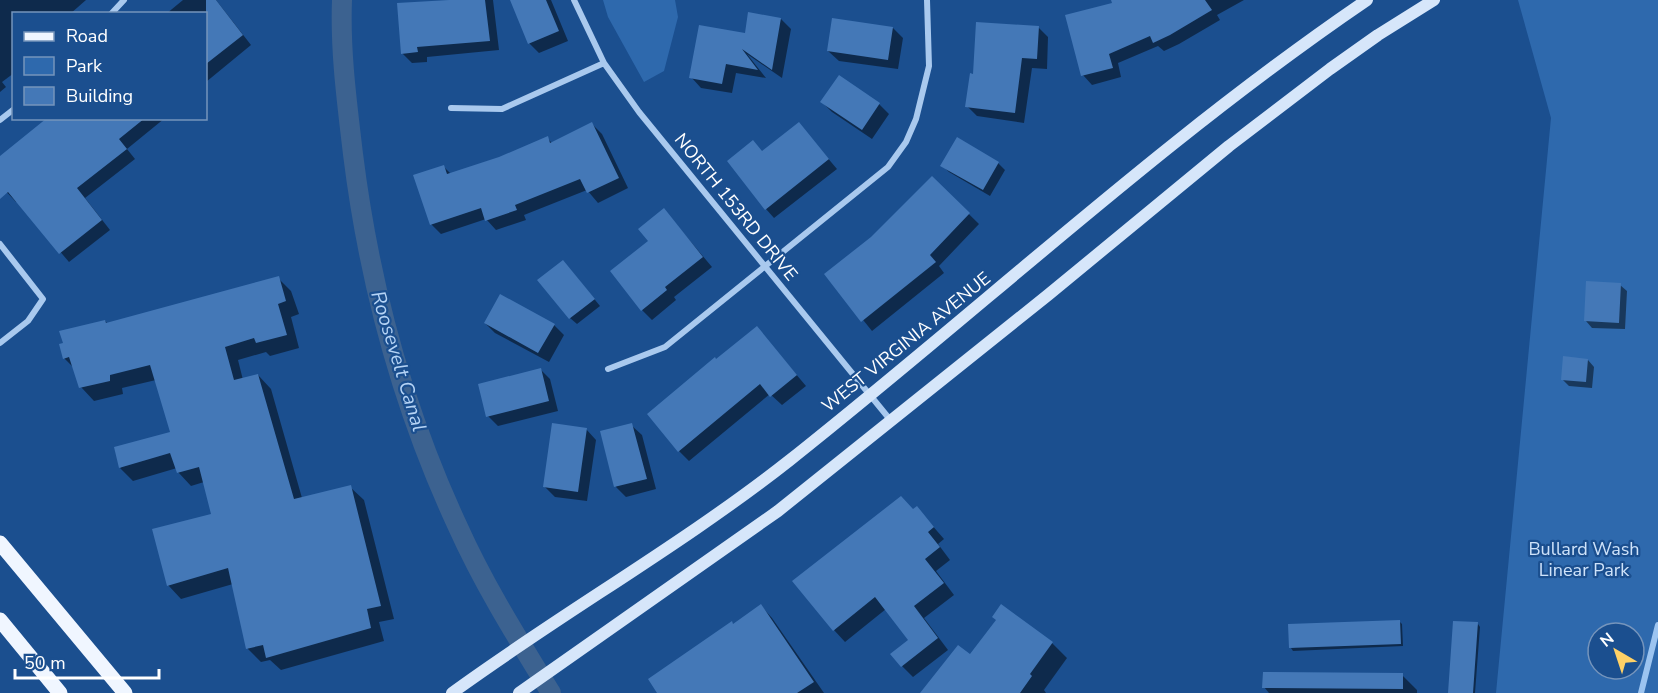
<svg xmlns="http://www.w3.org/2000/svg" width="1658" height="693" font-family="'Nunito Sans',sans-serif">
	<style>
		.green { fill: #2e69ad; fill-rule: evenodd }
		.shadow { fill: #0007 }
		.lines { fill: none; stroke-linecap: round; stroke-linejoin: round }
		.stream { stroke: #9cc4f0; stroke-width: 6 }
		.canal { stroke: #3c6290; stroke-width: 20 }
		.building { fill: #4478b7 }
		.minor { stroke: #a9c9ee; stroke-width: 6 }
		.secondary { stroke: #d6e6fa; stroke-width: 12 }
		.primary { stroke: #f0f6ff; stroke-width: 15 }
		.labels { text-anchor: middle; stroke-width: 4.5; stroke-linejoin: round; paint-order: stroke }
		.street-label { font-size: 18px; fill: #fff; stroke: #1b4f8f }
		.park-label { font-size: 18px; fill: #cfe3fa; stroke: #1b4f8f }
		.water-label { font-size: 20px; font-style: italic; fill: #b5d3f5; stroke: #1b4f8f }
	</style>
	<rect width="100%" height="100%" fill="#1b4f8f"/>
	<path class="green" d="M603 0H675L678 17 664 71 644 82 608 17Z
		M1518 0H1658V693H1496L1551 118ZM1598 633H1634V669H1598Z"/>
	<path class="shadow" d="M0 0H86L70 14H14V73L2 82 6 87 0 92Z
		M183 0H216L251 45 206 82V14H166Z
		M451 0H493L499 50 427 57V62L412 63 402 53Z
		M511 0H551L568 41 539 53 529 43Z
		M1113 0H1244L1217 15 1220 20 1179 44 1164 51 1158 46 1118 63 1121 77 1092 85 1083 75 1114 4Z
		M781 19 791 29 782 78 747 54 766 78 736 73 732 93 701 88 691 77 746 35Z
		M1038 27 1048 37 1047 69 1032 68 1024 123 977 116 967 106 975 75Z
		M893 28 903 38 898 69 839 61 828 51Z
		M822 102 879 104 889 114 872 139 832 112Z
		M61 118H165L127 149 135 159 85 198 110 230 69 262 17 201 16 202 0 185V158Z
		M592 124 602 134 628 188 598 203 587 190 524 215 526 220 496 230 486 219 441 234 431 224 443 166 451 174 499 159 547 138 552 143Z
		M799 124 837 169 774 218 766 209 763 152Z
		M998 163 1005 170 990 196 949 172 942 165Z
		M932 178 979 224 939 266 944 273 872 331 826 274 872 238Z
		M664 210 712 267 674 297 676 300 652 320 642 310 650 242Z
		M569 268 600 306 577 324 570 318Z
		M278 278 291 291 299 314 291 317 299 348 270 356 266 352 238 360 243 380 258 375 271 389 302 498 350 487 364 500 394 619 379 622 384 641 281 670 270 660 261 662 248 649 233 584 181 599 168 585 213 515 204 482 191 486 178 472 177 468 133 481 120 468 172 434 156 380 122 388 123 394 94 401 81 387 74 368 64 358 105 321 108 324Z
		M1620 285 1627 291 1625 329 1592 328 1586 321Z
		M485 323 554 325 564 335 549 362 495 333Z
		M757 328 806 386 782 405 770 394 689 461 679 451 716 361Z
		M1588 360 1594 367 1592 388 1569 386 1562 379Z
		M540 369 550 379 558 411 498 426 488 416Z
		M631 425 642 435 656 489 626 497 616 487Z
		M586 429 596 440 587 501 555 497 545 487Z
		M917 508 944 539 938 544 950 560 936 571 954 595 924 618 948 650 913 677 902 666 911 640 886 609 845 642 834 630Z
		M761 606 772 618 824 693H659L733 625Z
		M1399 621 1402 624 1403 646 1293 651 1291 648Z
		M1478 624 1480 627 1475 693H1449Z
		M1052 643 1067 658 1044 690 1046 693H922L970 657Z
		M1402 675 1417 690V693H1269L1264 687Z"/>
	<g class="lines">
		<path class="stream" d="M1641 693 1658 625"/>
		<path class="canal" d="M342 0C340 51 347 103 353 154 369 283 403 409 458 527 484 585 518 639 551 693"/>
	</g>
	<path class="building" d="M206 0H216L243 35 206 64Z
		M449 0H485L490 41 417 47 418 52 401 54 397 3Z
		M510 0H546L559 31 528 44Z
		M1111 0H1205L1212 10 1170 35 1153 43 1150 36 1109 54 1113 68 1081 76 1065 15 1112 3Z
		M748 12 781 18 772 70 742 49 758 70 726 64 722 84 689 78 699 25 745 33Z
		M832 18 893 27 888 60 827 51Z
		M976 22 1039 26 1037 59 1022 58 1015 113 965 107 970 73 973 74Z
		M839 75 880 103 862 130 820 102Z
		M47 118H145L119 139 127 149 77 188 102 220 59 254 8 192 0 199V156Z
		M592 122 619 178 587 193 580 179 515 205 517 210 485 221 481 208 430 225 413 175 444 165 447 174 499 157 548 136 550 143Z
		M799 122 829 159 765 210 727 161 753 140 762 151Z
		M957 137 999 162 983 190 940 166Z
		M932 176 970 213 930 255 936 262 861 322 824 274 871 237Z
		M664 208 703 257 665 287 667 290 641 311 610 271 648 241 638 229Z
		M563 260 595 299 569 319 537 280Z
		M279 276 286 301 278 304 287 335 256 343 254 338 225 347 234 380 258 374 294 499 351 485 381 606 367 609 371 628 266 658 263 645 246 649 228 568 167 586 152 529 211 514 199 467 177 473 170 453 119 468 114 447 170 432 150 365 110 375V381L79 388 69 357 63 359 59 344 63 343 59 331 105 320 106 323Z
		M1586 281 1621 283 1619 323 1584 321Z
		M500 294 555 324 538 353 484 323Z
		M757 326 797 375 770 397 760 384 678 452 647 414 715 357 716 359Z
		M1563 356 1588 359 1586 382 1561 380Z
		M541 368 549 401 486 417 478 384Z
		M552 423 587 428 578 492 543 487Z
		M632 423 647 479 614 487 600 431Z
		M901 496 913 509 917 506 934 527 928 532 940 547 925 559 944 583 914 606 938 638 901 667 890 654 908 640 875 597 833 631 792 581Z
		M761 604 814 682 797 693H657L648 679 732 621 733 624Z
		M1001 604 1053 642 1030 674 1032 676 1020 693H920L958 645 970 654 996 620 992 617Z
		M1400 620 1401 644 1289 648 1288 624Z
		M1453 621 1478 622 1473 693H1448Z
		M1263 672 1403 673V689L1262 688Z"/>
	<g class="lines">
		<path class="minor" d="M574 0 604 63 639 112 892 422
			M111 14 124 0
			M451 108 502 109 604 63
			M0 120 14 109
			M0 244 43 299 28 321 0 343
			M608 369 665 347 888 167 906 142 916 119 929 66 927 0"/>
		<path class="secondary" d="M452 693C563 612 682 545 790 460 982 308 1164 138 1367 0
			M519 693 778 511 1048 295 1229 146 1330 69 1378 35 1434 0"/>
		<path class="primary" d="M0 543 125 693
			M0 620 60 693"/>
	</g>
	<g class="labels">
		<g class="street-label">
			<text transform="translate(736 207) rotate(51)" y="6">NORTH 153RD DRIVE</text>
			<text transform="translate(906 342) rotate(-39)" y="6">WEST VIRGINIA AVENUE</text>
		</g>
		<g class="park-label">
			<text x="1584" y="555">Bullard Wash<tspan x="1584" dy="21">Linear Park</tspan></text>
		</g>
		<g class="water-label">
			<text transform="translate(399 361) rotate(73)" y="7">Roosevelt Canal</text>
		</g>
	</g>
	<rect x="12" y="12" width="195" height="108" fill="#1b4f8f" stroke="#7695bc" stroke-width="1.5"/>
	<rect x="24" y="32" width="30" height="9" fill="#f0f6ff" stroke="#7695bc" stroke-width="1.5"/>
	<text x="66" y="42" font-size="18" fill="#ffffff">Road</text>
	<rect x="24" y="57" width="30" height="18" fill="#2e69ad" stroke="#7695bc" stroke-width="1.5"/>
	<text x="66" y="72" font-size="18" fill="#ffffff">Park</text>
	<rect x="24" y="87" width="30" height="18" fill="#4478b7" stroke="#7695bc" stroke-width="1.5"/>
	<text x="66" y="102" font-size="18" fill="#ffffff">Building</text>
	<g transform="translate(1616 651) rotate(321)"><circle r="28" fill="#1b4f8f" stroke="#7695bc" stroke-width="1.5"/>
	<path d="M0-4.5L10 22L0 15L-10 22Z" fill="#ffd166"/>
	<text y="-9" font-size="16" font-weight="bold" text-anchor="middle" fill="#ffffff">N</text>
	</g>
	<path d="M15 669v9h144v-9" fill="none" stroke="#ffffff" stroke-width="3"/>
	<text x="24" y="669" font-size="18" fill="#ffffff" stroke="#1b4f8f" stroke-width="4.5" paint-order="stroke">50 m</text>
</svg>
